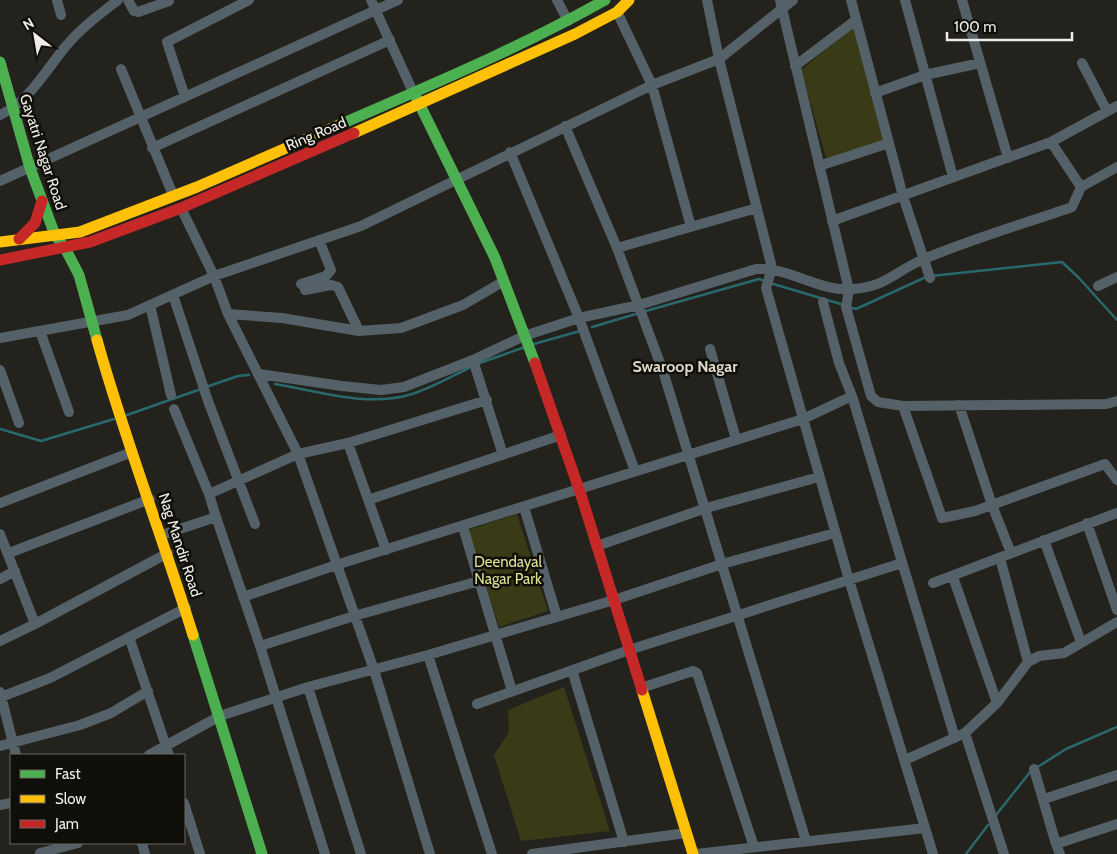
<svg xmlns="http://www.w3.org/2000/svg" width="1117" height="854" font-family="Cabin,sans-serif">
	<style>
		.park { fill: #393a16 }
		.lines { fill: none; stroke-linecap: round; stroke-linejoin: round }
		.stream { stroke: #29696e; stroke-width: 2.5 }
		.street { stroke: #556168; stroke-width: 10 }
		.fast { stroke: #4caf50; stroke-width: 11 }
		.slow { stroke: #ffc107; stroke-width: 11 }
		.jam { stroke: #c62828; stroke-width: 11 }
		.labels { text-anchor: middle; stroke-width: 5; stroke-linejoin: round; paint-order: stroke }
		.street-label { font-size: 15px; fill: #efede6; stroke: #0f0e09 }
		.park-label { font-size: 15px; fill: #dde193; stroke: #0f0e09 }
		.neighbourhood-label { font-size: 16px; font-weight: bold; fill: #dbd7c8; stroke: #0f0e09 }
	</style>
	<rect width="100%" height="100%" fill="#24221c"/>
	<path class="park" d="M853 27 885 140 827 161 801 70Z
		M517 514 548 611 499 627 468 530Z
		M564 687 610 831 521 841 494 755 509 732 508 710Z"/>
	<g class="lines">
		<path class="stream" d="M931 276 1062 262 1079 278 1117 320
			M770 283 844 305
			M849 307 856 309 926 277
			M646 311 759 279 765 281
			M592 327 636 314
			M534 344 580 331
			M477 364 525 347
			M275 384C318 391 368 408 412 394 432 388 452 376 471 367
			M206 387 238 376 249 375
			M127 415 201 389
			M0 429 41 441 114 419
			M1036 768 1066 749 1117 727
			M996 815 1031 771
			M966 854 988 825"/>
		<path class="street" d="M57 0 61 15
			M128 0 134 11 138 12 169 1
			M371 0 413 92
			M557 0 568 21
			M707 0 719 59 772 268 766 288 849 580 933 854
			M780 0 849 290 846 307 871 396 878 402 903 406 1106 404 1117 401
			M851 0 903 196 930 278
			M905 0 953 177
			M962 0 1008 158
			M617 12 652 85 691 227
			M1082 63 1107 111
			M795 66 856 20
			M121 69 173 195
			M875 93 925 75 980 63
			M185 97 167 42 249 0
			M0 115C30 101 45 71 66 46 81 28 100 14 118 0
			M565 126 617 248 663 371 806 841
			M1051 142 1081 187
			M152 148 390 40
			M510 152 579 318 635 471
			M819 166 889 143
			M0 181 398 0
			M181 208 214 276 228 314 298 454 374 670 430 854
			M832 221 1051 142 1117 106
			M617 248 757 208
			M301 284 326 276 331 270 319 240
			M1098 286 1117 277
			M305 290 331 285 338 287 359 331
			M173 295 208 401 255 524
			M823 302 839 363 852 396 955 738
			M150 305 171 395
			M228 314 282 318 359 331 401 328 463 305 504 281
			M40 331 69 412
			M0 338 128 315 214 276 361 226 652 85 719 59 793 0
			M710 349 736 439
			M473 360 503 455
			M0 370 19 423
			M259 374 342 386 381 390 404 387 473 360 524 336 579 318 639 305 756 269C790 267 819 292 852 289 887 287 895 271 924 259 972 239 1023 224 1072 207L1081 187 1117 167
			M959 405 992 505 1011 553
			M903 406 942 518 975 511 1105 464 1117 480
			M174 409 209 494
			M348 443 386 550
			M368 500 561 435
			M0 503 132 452
			M524 507 557 617
			M216 517 260 646 354 616 479 581
			M1087 523 1117 610
			M463 527 512 691
			M0 534 35 624 168 553
			M162 535 216 517 209 494 298 454 348 443 487 400
			M1044 540 1081 642
			M597 546 706 508 819 477
			M9 553 150 499
			M953 577 997 703
			M0 579 15 571
			M933 583 1117 513
			M243 597 336 565 803 419 852 396
			M129 637 169 755
			M0 641 35 624
			M260 646 325 854
			M428 655 492 854
			M1028 662 1039 656 1064 653 1117 622
			M572 670 624 842
			M308 687 361 854
			M641 688 693 671 697 673 754 847
			M0 692 16 755
			M1 697 50 678 186 608
			M477 704 629 650 902 563
			M965 733 1004 854
			M0 746 80 725 111 713 148 691
			M149 755 220 716 308 687 428 655 614 600 722 564 835 533
			M905 760 965 733 997 703 1028 662 1000 558
			M1034 769 1056 844
			M1044 799 1117 775
			M184 803 200 854
			M0 805 11 803
			M142 843 145 854
			M40 853 78 843
			M532 854 686 833
			M696 854 925 828
			M1060 854 1056 844 1117 824"/>
		<path class="fast" d="M0 62 30 168 55 235 65 248 79 275 97 340
			M415 95 495 258 535 363
			M339 125C428 86 520 48 605 0
			M193 635 262 854"/>
		<path class="slow" d="M354 133 575 34 617 12 629 0
			M0 242 80 232 197 187 339 125
			M97 340C125 440 162 536 193 635
			M642 690 693 854"/>
		<path class="jam" d="M19 239 35 223 42 201
			M0 260 90 242 181 208 354 133
			M535 363 581 495 642 690"/>
	</g>
	<g class="labels">
		<g class="street-label">
			<text transform="translate(316 134) rotate(-23)" y="5">Ring Road</text>
			<text transform="translate(43 152) rotate(72)" y="5">Gayatri Nagar Road</text>
			<text transform="translate(180 545) rotate(72)" y="5">Nag Mandir Road</text>
		</g>
		<g class="park-label">
			<text x="508" y="567">Deendayal<tspan x="508" dy="17">Nagar Park</tspan></text>
		</g>
		<g class="neighbourhood-label">
			<text x="685" y="372">Swaroop Nagar</text>
		</g>
	</g>
	<rect x="10" y="754" width="175" height="90" fill="#0f0e09" stroke="#696761"/>
	<rect x="20" y="770" width="25" height="8" fill="#4caf50" stroke="#696761"/>
	<text x="55" y="779" font-size="15" fill="#efede6">Fast</text>
	<rect x="20" y="795" width="25" height="8" fill="#ffc107" stroke="#696761"/>
	<text x="55" y="804" font-size="15" fill="#efede6">Slow</text>
	<rect x="20" y="820" width="25" height="8" fill="#c62828" stroke="#696761"/>
	<text x="55" y="829" font-size="15" fill="#efede6">Jam</text>
	<g transform="translate(35 35) rotate(329)" stroke="#0f0e09" stroke-width="4" paint-order="stroke">
	<path d="M0-4L9 19L0 12L-9 19Z" fill="#efede6"/>
	<text y="-8" font-size="14" font-weight="bold" text-anchor="middle" fill="#efede6">N</text>
	</g>
	<path d="M947 32v8h125v-8" fill="none" stroke="#efede6" stroke-width="2.5"/>
	<text x="954" y="32" font-size="15" fill="#efede6" stroke="#0f0e09" stroke-width="4" paint-order="stroke">100 m</text>
</svg>
